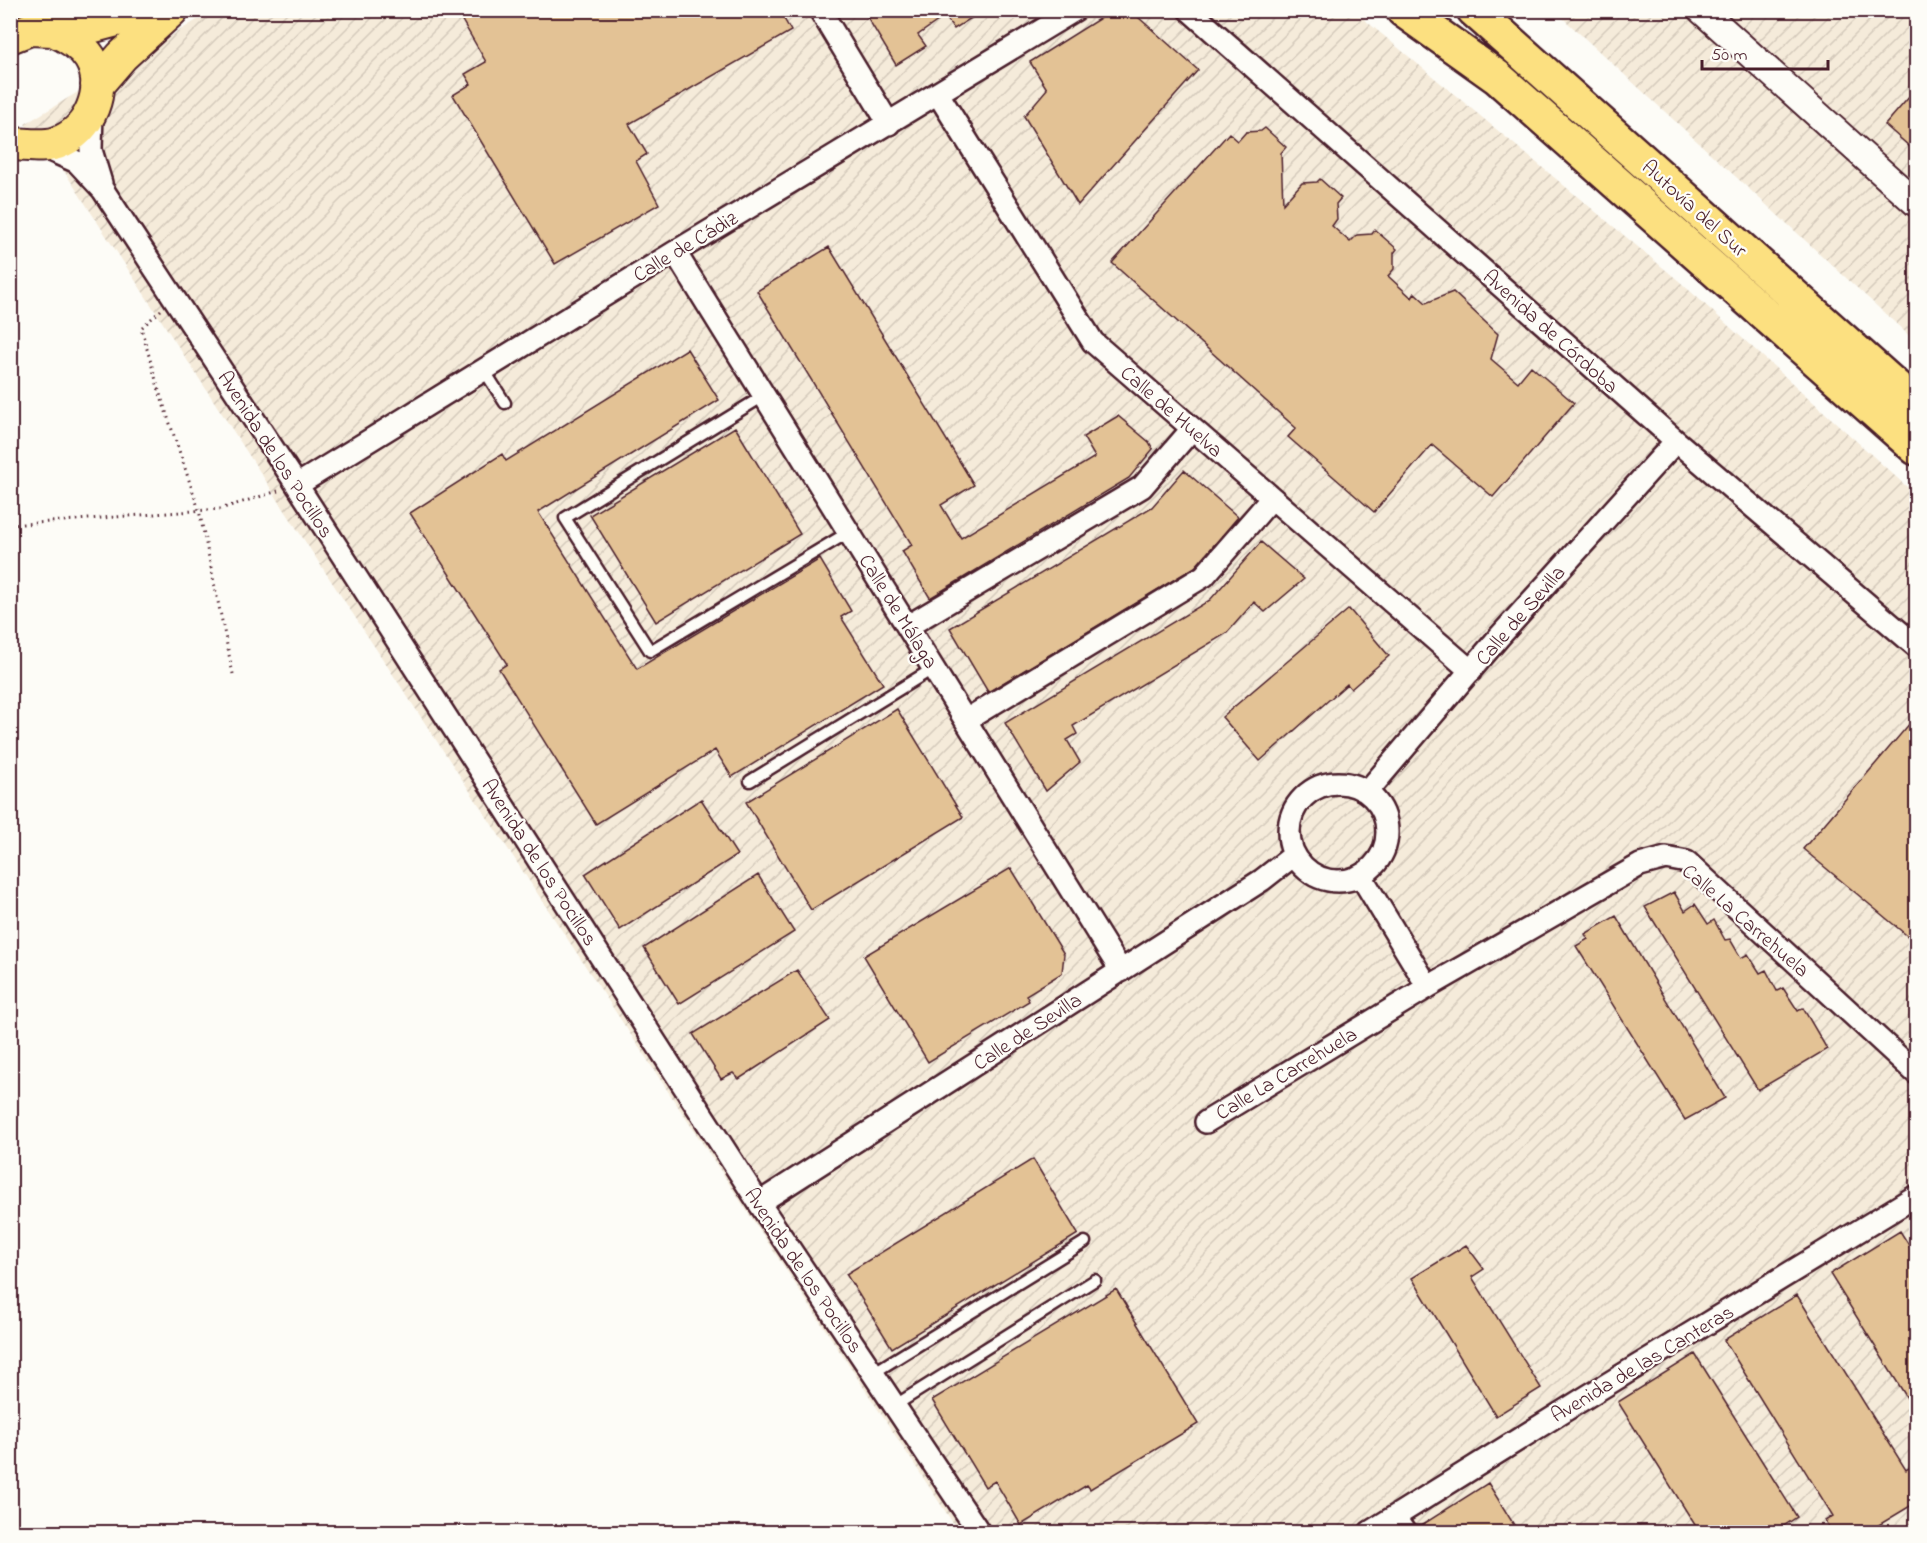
<svg xmlns="http://www.w3.org/2000/svg" width="1927" height="1543" font-family="'Indie Flower',sans-serif">
	<style>
		.industrial { fill: url(#industrial-furrows) }
		.building { fill: #e3c295; stroke: #4a1f2b; stroke-width: 1.5 }
		.lines { fill: none; stroke-linecap: round; stroke-linejoin: round }
		.service-casing { stroke: #4a1f2b; stroke-width: 15 }
		.minor-casing { stroke: #4a1f2b; stroke-width: 26 }
		.tertiary-casing { stroke: #4a1f2b; stroke-width: 30 }
		.primary-casing { stroke: #4a1f2b; stroke-width: 36 }
		.motorway-casing { stroke: #4a1f2b; stroke-width: 38 }
		.path { stroke: #4a1f2b; stroke-width: 3; stroke-dasharray: 1.5 4.5; stroke-linecap: butt }
		.service { stroke: #fdfcf7; stroke-width: 10 }
		.minor { stroke: #fdfcf7; stroke-width: 21 }
		.tertiary { stroke: #fdfcf7; stroke-width: 26 }
		.primary { stroke: #fce080; stroke-width: 32 }
		.motorway { stroke: #fce080; stroke-width: 33 }
		.labels { text-anchor: middle; stroke-width: 4.5; stroke-linejoin: round; paint-order: stroke }
		.street-label { font-size: 21px; fill: #4a1f2b; stroke: #fdfcf7 }
	</style>
	<defs>
		<pattern id="industrial-furrows" width="10" height="10" patternUnits="userSpaceOnUse" patternTransform="scale(1.5)"><rect width="10" height="10" fill="#f5ebda"/><path d="M-1 1l2-2M0 10L10 0M9 11l2-2" fill="none" stroke="#d4c9bb"/></pattern>
	</defs>
	<rect width="100%" height="100%" fill="#fdfcf7"/>
	<filter id="ink" filterUnits="userSpaceOnUse"><feTurbulence type="fractalNoise" baseFrequency=".0167" numOctaves="2"/><feDisplacementMap in="SourceGraphic" scale="12" xChannelSelector="R" yChannelSelector="G"/><feConvolveMatrix kernelMatrix="1 2 1 2 8 2 1 2 1" color-interpolation-filters="sRGB"/></filter>
	<g filter="url(#ink)">
		<path class="industrial" d="M212 11H1354L1679 281 1916 495V1532H959L312 552 66 174 25 124Z
			M1555 11H1916V342Z"/>
		<path class="building" d="M456 10H779L791 31 629 124 647 154 636 161 659 204 555 264 453 95 471 84 465 74 486 62Z
			M863 10H984L954 29 945 16 918 35 926 46 896 65Z
			M1113 10H1130L1198 70 1078 205 1024 116 1047 89 1030 62Z
			M1917 88V153L1885 125Z
			M1265 128 1286 147 1281 153 1283 204 1302 183 1317 182 1320 179 1341 198 1336 204 1337 219 1332 226 1350 242 1357 235 1372 234 1375 230 1397 249 1394 253V269L1388 276 1412 298 1415 293 1426 303 1453 292 1498 334 1491 359 1518 382 1531 366 1574 403 1493 497 1432 445 1374 512 1288 437 1296 428 1112 263 1229 133 1238 141 1246 132 1261 131Z
			M829 247 974 485 941 505 961 538 1095 457 1083 437 1118 416 1149 442 1153 449 1129 478 930 598 902 551 912 545 757 291Z
			M687 349 719 400 538 512 637 669 820 559 851 611 841 617 883 684 732 777 715 750 596 824 499 669 507 664 410 513 502 454 506 461Z
			M735 427 800 534 656 622 590 515Z
			M1184 470 1238 517 1195 567 988 692 950 628 1152 507Z
			M1261 542 1304 579 1265 612 1254 602 1227 633 1073 726 1077 734 1067 740 1080 762 1046 791 1005 723 1210 600Z
			M1349 609 1389 656 1351 689 1347 684 1260 761 1222 717Z
			M897 709 963 817 811 910 746 802Z
			M1917 715V944L1803 849Z
			M701 799 737 855 620 930 585 874Z
			M1011 868 1064 954 1062 973 1026 995 1029 1001 928 1062 864 956Z
			M758 875 794 932 679 1004 644 948Z
			M1674 892 1685 911 1695 904 1708 924 1714 920 1725 940 1730 939 1741 958 1748 954 1760 973 1766 970 1777 991 1783 988 1798 1011 1803 1008 1827 1049 1758 1090 1645 907Z
			M1616 916 1725 1098 1685 1120 1576 946 1588 939 1585 934Z
			M797 970 830 1020 739 1079 733 1073 721 1079 693 1034Z
			M1033 1159 1078 1234 892 1348 846 1274Z
			M1900 1231 1917 1258V1414L1830 1274Z
			M1466 1245 1484 1269 1472 1277 1541 1388 1496 1416 1412 1278Z
			M1116 1289 1198 1424 1090 1489 1087 1485 1021 1525 995 1481 985 1487 932 1400Z
			M1797 1295 1906 1470 1917 1463V1502L1877 1526 1881 1533H1832L1825 1521 1833 1516 1724 1340Z
			M1695 1354 1797 1517 1773 1533H1700L1618 1402Z
			M1488 1483 1519 1533H1418L1417 1528Z"/>
		<g class="lines">
			<g class="service-casing">
				<path id="service" d="M484 370 505 403
					M765 395 565 518 650 651 849 532
					M750 781 934 668
					M873 1373 1085 1242
					M894 1406 1095 1280
					M1399 1514 1411 1532"/>
			</g>
			<g class="minor-casing">
				<path id="minor" d="M820 10 889 124
					M1189 10 1676 441 1916 646
					M938 94 1093 342 1471 671
					M92 112 91 150 101 183
					M41 146 77 162 103 190 297 485 759 1203 979 1532
					M675 252 1121 971
					M297 485 675 252 1075 10
					M908 626 1142 487 1192 429
					M966 720 1204 576 1272 498
					M1289 832a49 49 0 1 1 98 0a49 49 0 1 1-98 0Z
					M1367 792 1499 637 1676 441
					M1361 876 1428 987
					M1206 1122 1428 987 1640 865 1666 858 1687 862 1916 1073
					M759 1203 1262 880 1294 855
					M1370 1532 1588 1396 1916 1196"/>
			</g>
			<g class="tertiary-casing">
				<path id="tertiary" d="M1701 10 1916 203"/>
			</g>
			<g class="primary-casing">
				<path id="primary" d="M10 37 30 29 53 30 94 26 154 10
					M97 85 122 56 172 10
					M10 144C26 144 42 148 57 143 90 132 108 88 90 58 81 44 67 36 53 30"/>
			</g>
			<g class="motorway-casing">
				<path id="motorway" d="M1403 10 1497 77 1916 448
					M1474 10 1916 405"/>
			</g>
			<path class="path" d="M161 310 141 328 160 394 199 510 233 674
				M10 525 220 509 278 491"/>
			<use href="#service" class="service"/>
			<use href="#minor" class="minor"/>
			<use href="#tertiary" class="tertiary"/>
			<use href="#primary" class="primary"/>
			<use href="#motorway" class="motorway"/>
		</g>
	</g>
	<g class="labels">
		<g class="street-label">
			<text transform="translate(1695 208) rotate(42)" y="7">Autovía del Sur</text>
			<text transform="translate(685 246) rotate(-31)" y="7">Calle de Cádiz</text>
			<text transform="translate(1551 331) rotate(42)" y="7">Avenida de Córdoba</text>
			<text transform="translate(1172 411) rotate(41)" y="7">Calle de Huelva</text>
			<text transform="translate(276 454) rotate(57)" y="7">Avenida de los Pocillos</text>
			<text transform="translate(899 611) rotate(58)" y="7">Calle de Málaga</text>
			<text transform="translate(1520 615) rotate(-49)" y="7">Calle de Sevilla</text>
			<text transform="translate(540 862) rotate(57)" y="7">Avenida de los Pocillos</text>
			<text transform="translate(1746 920) rotate(41)" y="7">Calle La Carrehuela</text>
			<text transform="translate(1027 1031) rotate(-33)" y="7">Calle de Sevilla</text>
			<text transform="translate(1286 1073) rotate(-31)" y="7">Calle La Carrehuela</text>
			<text transform="translate(804 1270) rotate(56)" y="7">Avenida de los Pocillos</text>
			<text transform="translate(1642 1363) rotate(-31)" y="7">Avenida de las Canteras</text>
		</g>
	</g>
	<rect width="1927" height="1543" fill="none" stroke="#fdfcf7" stroke-width="36"/>
	<rect x="18" y="18" width="1891" height="1507" fill="none" stroke="#4a1f2b" stroke-width="2" filter="url(#ink)"/>
	<path d="M1702 60v9h126v-9" fill="none" stroke="#4a1f2b" stroke-width="3"/>
	<text x="1711" y="60" font-size="18" fill="#4a1f2b" stroke="#fdfcf7" stroke-width="4.5" paint-order="stroke">50 m</text>
</svg>
